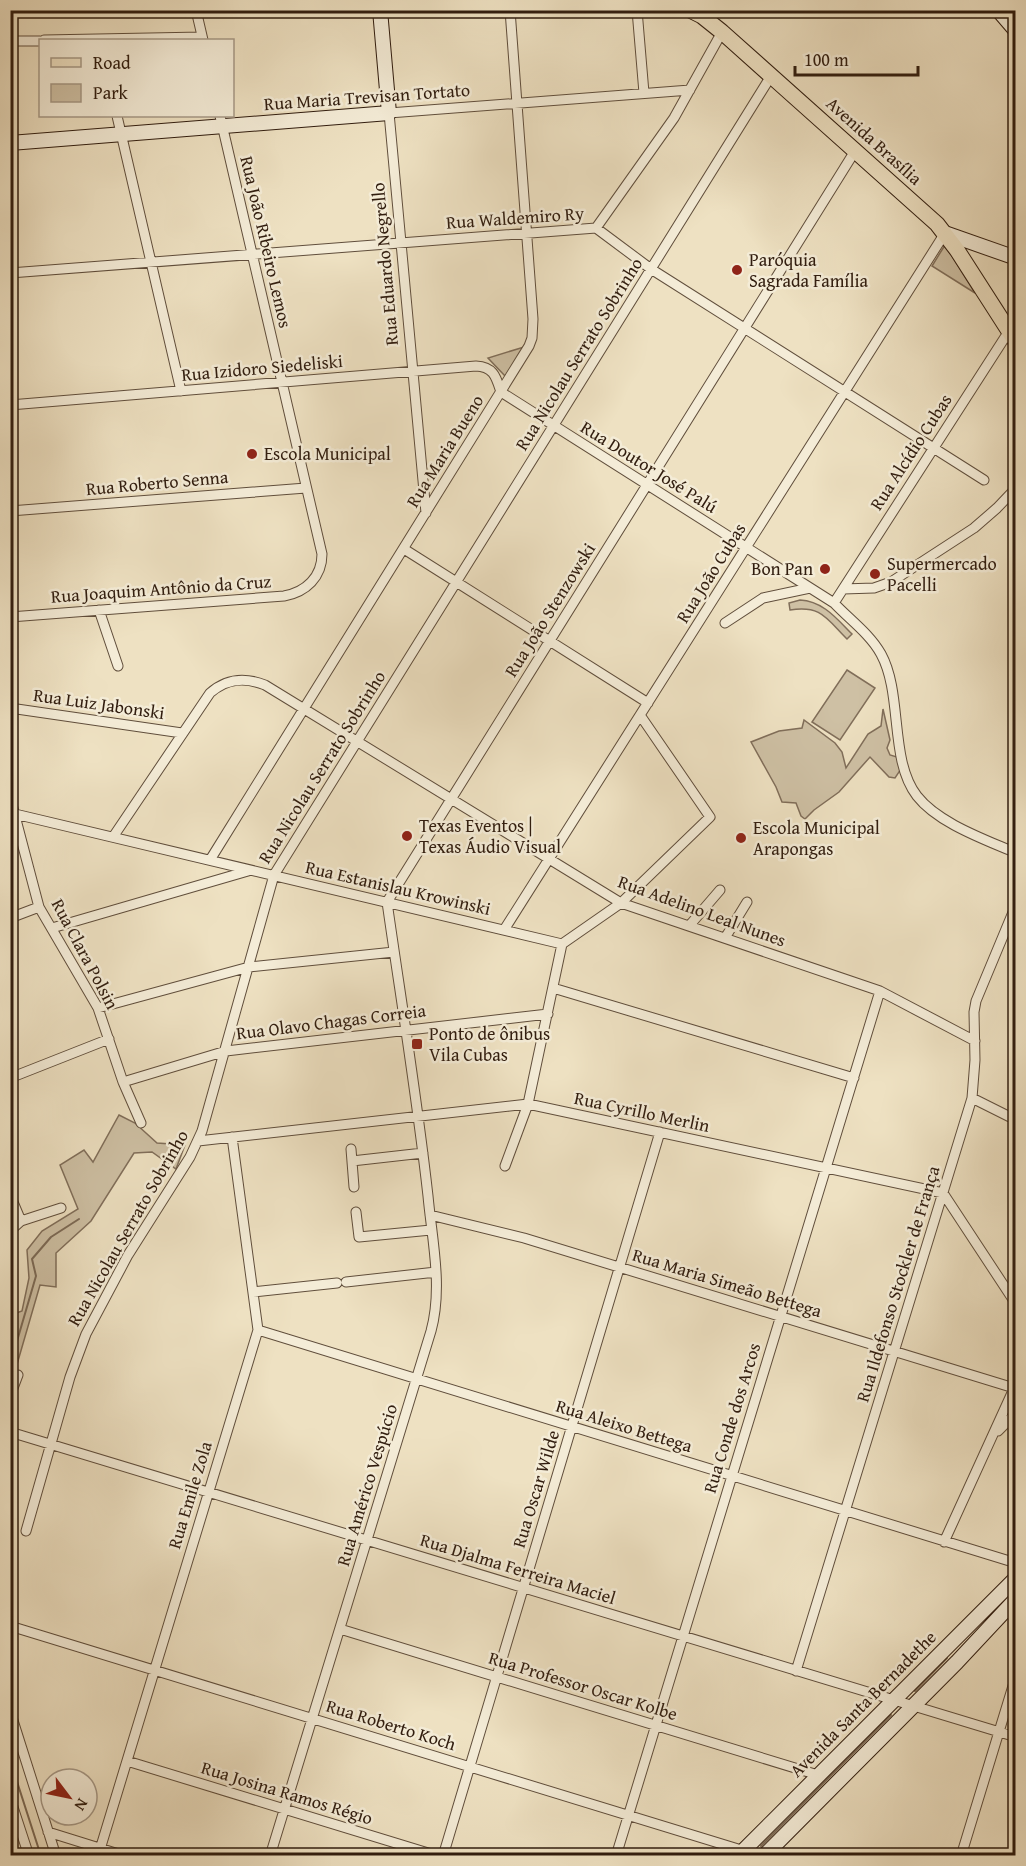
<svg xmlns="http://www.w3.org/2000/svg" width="1026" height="1866" font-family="'Gentium Book Plus',serif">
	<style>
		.green { fill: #cec0a4; stroke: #806e5a; stroke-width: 1.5 }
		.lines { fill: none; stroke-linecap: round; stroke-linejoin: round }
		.stream { stroke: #7c6a56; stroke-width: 2 }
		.street-casing { stroke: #604e3c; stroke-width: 11 }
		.secondary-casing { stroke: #311d0f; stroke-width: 16 }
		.primary-casing { stroke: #311d0f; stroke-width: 17 }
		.street { stroke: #f4ecd7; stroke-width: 9 }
		.secondary { stroke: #f4ecd7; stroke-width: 14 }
		.primary { stroke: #eee1c2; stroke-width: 15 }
		.poi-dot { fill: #8f2418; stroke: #f4ecd7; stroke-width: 2 }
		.labels { text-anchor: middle; stroke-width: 5; stroke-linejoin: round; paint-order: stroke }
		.street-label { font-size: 18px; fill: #311d0f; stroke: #f4ecd7 }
		.poi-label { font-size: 18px; fill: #311d0f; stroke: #f4ecd7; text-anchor: start }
	</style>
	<rect width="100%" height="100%" fill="#eee1c2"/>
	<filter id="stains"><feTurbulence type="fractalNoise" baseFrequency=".00333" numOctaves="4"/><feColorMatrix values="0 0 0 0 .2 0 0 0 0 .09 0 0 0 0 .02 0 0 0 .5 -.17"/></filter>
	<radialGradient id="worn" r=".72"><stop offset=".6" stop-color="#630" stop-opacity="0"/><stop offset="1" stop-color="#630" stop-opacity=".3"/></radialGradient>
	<path class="green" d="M945 245 975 293 932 266Z
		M524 347 506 377 488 358Z
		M800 600C823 601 837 619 852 634L847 639C826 618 821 605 790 610L789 603Z
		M847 670 875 688 840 740 812 722Z
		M883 709 890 740 887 748 890 755 897 757 901 769 895 778 889 777 870 757 839 792 814 810 805 819 801 816 796 803 782 802 776 787 751 742 779 731 802 728 804 720 835 743 842 752 846 768 868 734 881 726Z
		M119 1115 135 1123 157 1143 185 1145 176 1169 152 1152 134 1153 91 1221 56 1253V1287L40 1285 11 1385V1315L22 1311 29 1278 27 1250 42 1231 78 1209 60 1165 84 1150 93 1162Z"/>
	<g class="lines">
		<path class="stream" d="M10 1365 36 1276 32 1259 51 1237 79 1219
			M915 1691 947 1658
			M10 1760 41 1856
			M761 1846 891 1715"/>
		<g class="street-casing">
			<path id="street" d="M196 10 203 40
				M637 10 644 93
				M44 40 202 37
				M10 41H40
				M117 116 181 391
				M596 228 674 118 722 32
				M10 273 596 228 651 269 984 480
				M10 405 476 366C494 367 496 377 501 392L834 603C849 619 870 634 881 654 903 694 889 760 917 796 938 823 984 839 1016 853
				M10 511 306 488
				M426 513 389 113 690 90
				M404 549 648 703
				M843 589 874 588 891 582 974 528 997 508 1016 488
				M834 603 1009 331 1016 317
				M99 610 118 666
				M10 617 284 596C306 592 322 577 322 554L220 116
				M725 623 763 598 810 588
				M10 708 182 733
				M10 797 39 907 98 1008 123 1082 141 1123
				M15 814 562 944
				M113 837 210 693C227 678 245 677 265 685L621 903 880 991 975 1041
				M210 860 529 346 532 338 533 319 510 10
				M10 918 39 907
				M689 926 720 890
				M52 928 248 871
				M504 930 945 233
				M725 938 747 902
				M553 988 854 1078
				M98 1008 249 967 394 952
				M10 1078 109 1039
				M123 1082 226 1051 548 1014
				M972 1098 1016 1120
				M198 1141 528 1104 943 1193 1016 1304
				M351 1149 354 1187
				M352 1161 423 1153
				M505 1166 528 1104 562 944 621 903 710 817 640 715
				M10 1195 21 1221
				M356 1212 359 1237 431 1230
				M430 1215 524 1238 1014 1388
				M10 1231 21 1221 61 1208
				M346 1282 436 1272
				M253 1292 337 1283
				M258 1330 1016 1563
				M10 1396 18 1375
				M998 1431 1016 1413
				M10 1432 1016 1737
				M26 1531 70 1377 86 1334 128 1255 190 1157 202 1131 274 875 771 76
				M944 1542 1016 1384
				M10 1626 761 1856
				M340 1629 818 1775
				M796 1671 972 1098 975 1060 974 1012 976 1001 1016 905
				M10 1711 56 1856
				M127 1761 438 1856
				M10 1798 29 1856
				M48 1832 125 1856
				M98 1856 258 1330 232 1137
				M270 1856 431 1331C443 1287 432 1240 428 1196 417 1097 401 1000 387 902L855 151
				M443 1856 660 1132
				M616 1856 880 991
				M961 1856 1016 1676"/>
		</g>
		<g class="secondary-casing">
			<path id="secondary" d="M998 10 1016 31
				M10 143 389 113 380 10
				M945 233 1016 258
				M738 1856 1016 1578
				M764 1856 957 1662 1016 1599"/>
		</g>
		<g class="primary-casing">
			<path id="primary" d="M690 10 702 16 722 32 937 224 957 250 1016 342"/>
		</g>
		<use href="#street" class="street"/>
		<use href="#secondary" class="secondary"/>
		<use href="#primary" class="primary"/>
	</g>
	<g class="poi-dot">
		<circle cx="737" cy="270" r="6"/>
		<circle cx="252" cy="454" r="6"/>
		<circle cx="825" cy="569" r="6"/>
		<circle cx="875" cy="574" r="6"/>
		<circle cx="407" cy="836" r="6"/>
		<circle cx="741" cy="838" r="6"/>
		<rect x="411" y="1038" width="12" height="12" rx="3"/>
	</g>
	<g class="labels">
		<g class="street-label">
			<text transform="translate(367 97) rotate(-4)" y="6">Rua Maria Trevisan Tortato</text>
			<text transform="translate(874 141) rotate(42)" y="6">Avenida Brasília</text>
			<text transform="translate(515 218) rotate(-4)" y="6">Rua Waldemiro Ry</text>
			<text transform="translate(266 242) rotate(77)" y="6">Rua João Ribeiro Lemos</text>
			<text transform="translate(385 264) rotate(-95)" y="6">Rua Eduardo Negrello</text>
			<text transform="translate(579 354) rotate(-58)" y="6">Rua Nicolau Serrato Sobrinho</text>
			<text transform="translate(262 368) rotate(-5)" y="6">Rua Izidoro Siedeliski</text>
			<text transform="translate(445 451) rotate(-58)" y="6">Rua Maria Bueno</text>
			<text transform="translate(911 452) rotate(-57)" y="6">Rua Alcídio Cubas</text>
			<text transform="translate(649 467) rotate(32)" y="6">Rua Doutor José Palú</text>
			<text transform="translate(157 483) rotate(-5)" y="6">Rua Roberto Senna</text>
			<text transform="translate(711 573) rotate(-58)" y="6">Rua João Cubas</text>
			<text transform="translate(161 589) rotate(-4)" y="6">Rua Joaquim Antônio da Cruz</text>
			<text transform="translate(550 610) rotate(-58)" y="6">Rua João Stenzowski</text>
			<text transform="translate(99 704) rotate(8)" y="6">Rua Luiz Jabonski</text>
			<text transform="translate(322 767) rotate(-58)" y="6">Rua Nicolau Serrato Sobrinho</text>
			<text transform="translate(398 888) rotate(13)" y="6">Rua Estanislau Krowinski</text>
			<text transform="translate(702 911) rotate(20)" y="6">Rua Adelino Leal Nunes</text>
			<text transform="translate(85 954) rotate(62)" y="6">Rua Clara Polsin</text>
			<text transform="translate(331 1022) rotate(-7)" y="6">Rua Olavo Chagas Correia</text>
			<text transform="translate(642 1112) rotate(12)" y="6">Rua Cyrillo Merlin</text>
			<text transform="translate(128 1228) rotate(-60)" y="6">Rua Nicolau Serrato Sobrinho</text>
			<text transform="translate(727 1283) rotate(17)" y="6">Rua Maria Simeão Bettega</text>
			<text transform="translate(898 1284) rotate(-73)" y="6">Rua Ildefonso Stockler de França</text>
			<text transform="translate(732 1418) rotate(-73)" y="6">Rua Conde dos Arcos</text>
			<text transform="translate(624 1426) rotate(17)" y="6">Rua Aleixo Bettega</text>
			<text transform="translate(367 1485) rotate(-73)" y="6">Rua Américo Vespúcio</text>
			<text transform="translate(536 1489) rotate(-73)" y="6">Rua Oscar Wilde</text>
			<text transform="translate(190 1495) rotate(-73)" y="6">Rua Emile Zola</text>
			<text transform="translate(518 1569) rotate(17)" y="6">Rua Djalma Ferreira Maciel</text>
			<text transform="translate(583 1686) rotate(17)" y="6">Rua Professor Oscar Kolbe</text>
			<text transform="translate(863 1704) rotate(-45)" y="6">Avenida Santa Bernadethe</text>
			<text transform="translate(391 1725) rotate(17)" y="6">Rua Roberto Koch</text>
			<text transform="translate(287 1793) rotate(17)" y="6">Rua Josina Ramos Régio</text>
		</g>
		<g class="poi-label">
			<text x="749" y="266">Paróquia<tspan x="749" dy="21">Sagrada Família</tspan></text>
			<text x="264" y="460">Escola Municipal</text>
			<text x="887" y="570">Supermercado<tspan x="887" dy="21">Pacelli</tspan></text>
			<text x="813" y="575" text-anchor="end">Bon Pan</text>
			<text x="419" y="832">Texas Eventos |<tspan x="419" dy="21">Texas Áudio Visual</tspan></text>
			<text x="753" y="834">Escola Municipal<tspan x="753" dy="21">Arapongas</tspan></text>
			<text x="429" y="1040">Ponto de ônibus<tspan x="429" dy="21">Vila Cubas</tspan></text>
		</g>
	</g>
	<rect width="1026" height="1866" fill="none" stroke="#eee1c2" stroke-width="36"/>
	<rect x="12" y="12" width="1002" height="1842" fill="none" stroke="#311d0f" stroke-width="3"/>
	<rect x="18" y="18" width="990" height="1830" fill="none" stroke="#311d0f" stroke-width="1.5"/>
	<rect x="39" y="39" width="195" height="78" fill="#f4ecd7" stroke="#a69987" stroke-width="1.5"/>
	<rect x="51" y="58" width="30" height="9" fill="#eee1c2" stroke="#a69987" stroke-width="1.5"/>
	<text x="93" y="69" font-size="18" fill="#311d0f">Road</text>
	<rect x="51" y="84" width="30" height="18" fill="#cec0a4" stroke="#a69987" stroke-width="1.5"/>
	<text x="93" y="99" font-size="18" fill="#311d0f">Park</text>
	<g transform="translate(69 1797) rotate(122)"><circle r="28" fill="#f4ecd7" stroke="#a69987" stroke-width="1.5"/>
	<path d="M0-4.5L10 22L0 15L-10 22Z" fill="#8f2418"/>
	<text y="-9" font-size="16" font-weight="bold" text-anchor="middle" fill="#311d0f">N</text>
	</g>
	<path d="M795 66v9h123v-9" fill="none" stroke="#311d0f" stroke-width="3"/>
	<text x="804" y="66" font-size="18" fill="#311d0f" stroke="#f4ecd7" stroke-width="4.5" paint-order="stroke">100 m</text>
	<rect width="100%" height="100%" filter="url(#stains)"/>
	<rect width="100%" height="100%" fill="url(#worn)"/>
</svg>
